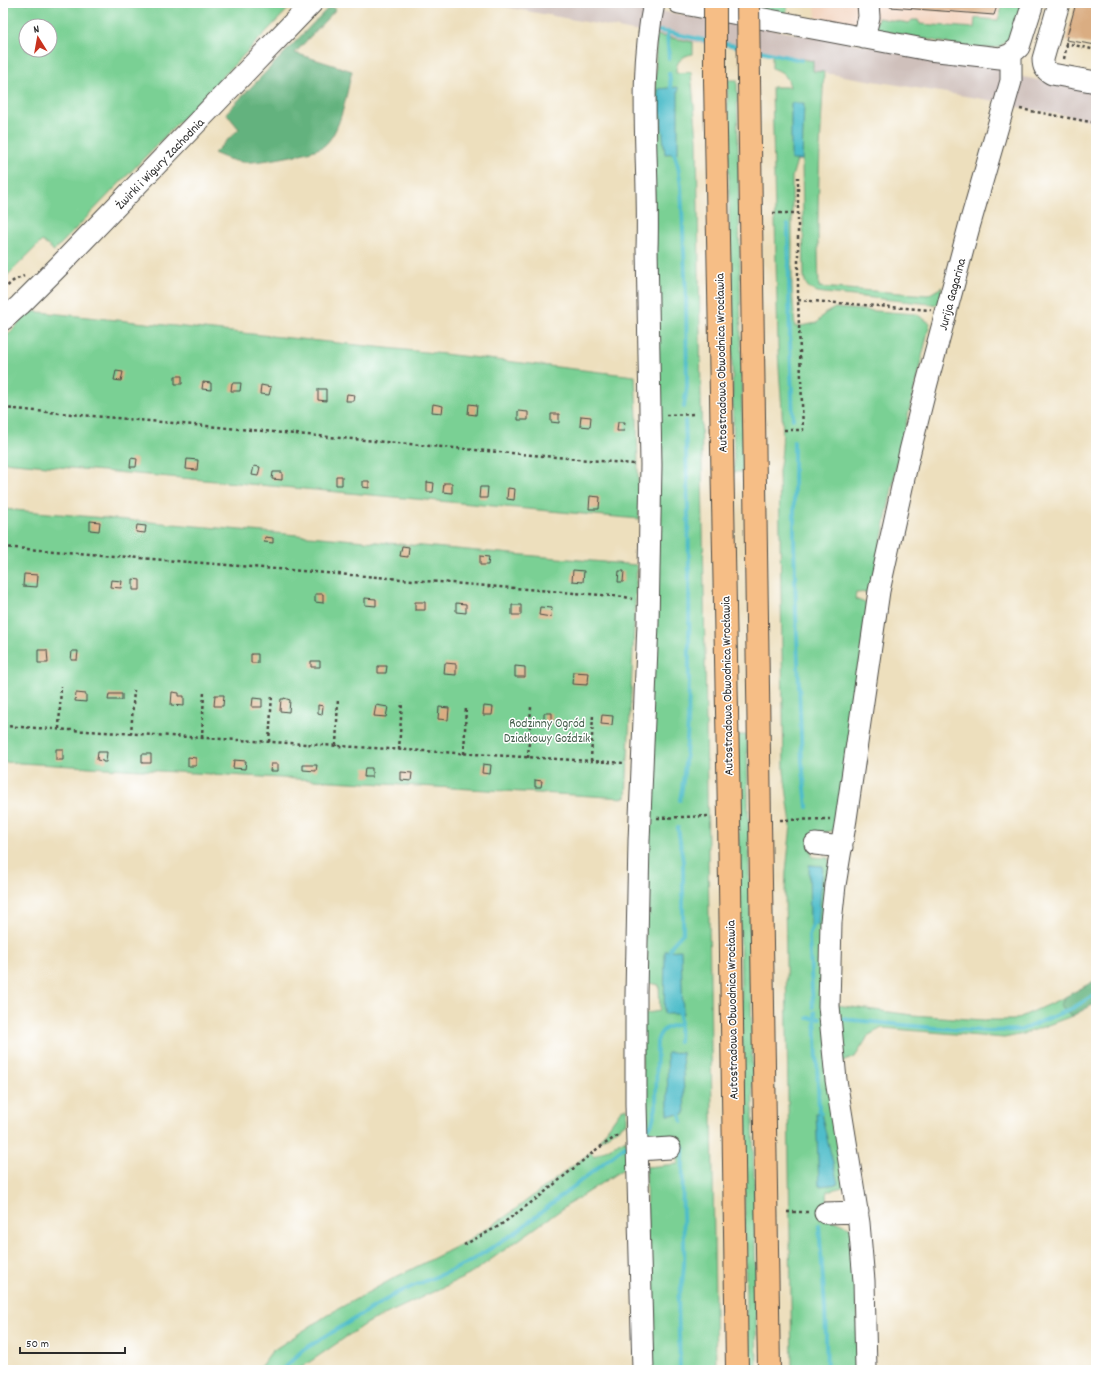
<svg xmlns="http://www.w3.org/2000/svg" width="1099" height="1373" font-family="Dekko,sans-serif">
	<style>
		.built { fill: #f3d4bf }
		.industrial { fill: #cfc0bb }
		.green { fill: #7ad094; stroke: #527e60; fill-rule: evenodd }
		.forest { fill: #63b27e; stroke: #476e54 }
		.water { fill: #50bdca; stroke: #3e747a }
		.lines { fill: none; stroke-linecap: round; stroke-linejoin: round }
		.stream { stroke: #50bdca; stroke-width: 4 }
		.building { fill: #daad82 }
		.minor-casing { stroke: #484641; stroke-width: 23 }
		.highway-casing { stroke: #484641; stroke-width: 24 }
		.path { stroke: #484641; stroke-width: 2.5; stroke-dasharray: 3 3; stroke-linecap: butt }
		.minor { stroke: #fff; stroke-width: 21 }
		.highway { stroke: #f6be86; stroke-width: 22 }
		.highway-bridge-casing { stroke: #484641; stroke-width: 24; stroke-linecap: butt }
		.highway-bridge { stroke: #f6be86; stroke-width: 22 }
		.labels { text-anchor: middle; stroke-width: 3; stroke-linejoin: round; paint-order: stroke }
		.street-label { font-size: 13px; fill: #2b2b2b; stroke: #fff }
		.park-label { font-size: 13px; fill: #435d4a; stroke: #fff }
	</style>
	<rect width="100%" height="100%" fill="#fff"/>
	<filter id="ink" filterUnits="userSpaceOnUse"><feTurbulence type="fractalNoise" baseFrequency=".025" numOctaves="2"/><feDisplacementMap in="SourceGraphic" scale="8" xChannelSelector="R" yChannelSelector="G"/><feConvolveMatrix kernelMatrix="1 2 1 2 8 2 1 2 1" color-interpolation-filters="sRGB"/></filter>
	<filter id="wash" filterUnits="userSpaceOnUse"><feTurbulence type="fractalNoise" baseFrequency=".012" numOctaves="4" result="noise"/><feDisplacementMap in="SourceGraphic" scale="16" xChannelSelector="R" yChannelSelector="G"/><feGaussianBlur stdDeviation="0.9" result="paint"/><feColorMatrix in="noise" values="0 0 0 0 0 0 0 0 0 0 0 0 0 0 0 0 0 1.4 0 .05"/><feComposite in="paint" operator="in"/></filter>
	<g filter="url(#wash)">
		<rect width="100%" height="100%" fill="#eddfbd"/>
		<path class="built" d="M815 3H1018L973 46 816 18Z"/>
		<path class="industrial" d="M484 3H612L998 67 1023 77 1096 91V121L1013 106 995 101 813 71 772 53 693 42Z"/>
		<path class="green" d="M3 3H294L54 251 42 241 10 273 3 279ZM26 26H50V50H26Z
			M724 3H788L786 15Z
			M1003 3H1023L1011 37 999 47 993 48H973L878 30 875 27 878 18 909 23 912 20H918L920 24 974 28 975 18 998 20Z
			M656 35 693 42V54C683 55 675 62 676 73L691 72 697 139 716 1370H649L646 1167 678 1164 677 1135 644 1136 641 1014 660 1011 659 985 644 982Z
			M772 53 813 61V71L824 72C820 144 816 215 819 287L928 295 942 287 940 305 825 293C813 292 805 289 804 275L802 160H797L792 177V288L795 327 817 323 824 314 835 308 916 314 930 323 900 449 871 592 856 593 855 599 868 604 837 830 811 835 812 857 828 858 831 867 847 1186 827 1191 828 1218 854 1229 860 1370H792L785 893 786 872 791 825 784 772 779 471C787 431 779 388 778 347 776 261 774 174 772 87H790C788 76 782 71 772 68Z
			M727 80H737L743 472H734Z
			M30 311 444 354 635 376 637 417 639 519 3 462V340Z
			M3 509 637 565 626 798 3 762Z
			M737 735H747L757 1370H747Z
			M1065 997 1061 1007 1072 1016 1024 1034 1004 1038 882 1028 869 1035 855 1057 839 1063 836 1005 912 1015 984 1020H1014Z
			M627 1108V1122L598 1142 621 1110Z
			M626 1139 628 1166 572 1202 469 1275 365 1324 298 1370H258L272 1351 329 1314 394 1278 460 1245 505 1217 591 1152 594 1156Z"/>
		<path class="forest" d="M330 6 336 9 295 53 352 71C346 94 342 129 325 145 317 153 254 164 242 162 232 161 223 157 214 153L239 129 226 113Z
			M1096 980V1003L1072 1016 1060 1006 1065 997Z"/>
		<path class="water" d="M678 87V153L665 154 658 89Z
			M791 103H804L802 160H791Z
			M809 865 823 866 818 925 810 926Z
			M681 950 683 1014H664L665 951Z
			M682 1052 685 1114 668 1115 667 1053Z
			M816 1113H821L838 1184 819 1186Z"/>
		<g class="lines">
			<path class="stream" d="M659 31 667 32 669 59
				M667 32 708 41
				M721 43 741 47
				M756 50 801 60
				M669 73 671 88
				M674 153 678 166 681 186 686 297 687 387 684 407
				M788 225 790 342 793 419
				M794 441V540L796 612 802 761 807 807
				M680 800C689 750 689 697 689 646 690 571 688 496 685 421
				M812 926 809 936 813 1007
				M670 950 672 945 683 933V862L678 828
				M815 1012 819 1110 821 1113
				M808 1018H820
				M842 1019 935 1028 988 1031 1021 1030 1073 1008 1096 994
				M679 1042 680 1014
				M680 1114 682 1121
				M647 1128 652 1123 656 1108 657 1042C660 1029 668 1026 680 1024
				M819 1225 825 1308 827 1370
				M282 1370 303 1350 397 1293 466 1264 516 1232 625 1146
				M680 1370 678 1299C687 1272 684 1243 683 1216 682 1193 683 1171 683 1148"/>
		</g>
		<g id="blocks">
			<path class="building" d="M890 3H998L994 15 890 7Z
				M1076 3H1096V45L1066 40Z
				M116 371 123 372 121 381 114 380Z
				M175 376H182V384H175Z
				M203 382 211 383V390L202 389Z
				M232 383H241L240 391H231Z
				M261 385 271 387 269 395 260 394Z
				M318 389H326V401L318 400Z
				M347 394 355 395 354 401H346Z
				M433 404 443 406 442 413 432 412Z
				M469 404 477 405 476 415 468 414Z
				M518 411 528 412V420H518Z
				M551 414H559V423L551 422Z
				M581 416 591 417 590 427 580 426Z
				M618 422H625L624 431H617Z
				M131 458 137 459 136 467H130Z
				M187 459 198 460 197 470 186 469Z
				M254 466 260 467 258 476 252 475Z
				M273 472H282V480L272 479Z
				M336 476H342V485H336Z
				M363 481H369V488L363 487Z
				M427 482 434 483 433 492H427Z
				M444 483H452V493L443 492Z
				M480 487H488L487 498H479Z
				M508 488 515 489 514 500 507 499Z
				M590 496 600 497 599 509H589Z
				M90 521 100 522 99 531 90 530Z
				M137 525 146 526 145 533 136 532Z
				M265 537 273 538V543L264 542Z
				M402 546 409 547 408 557 400 556Z
				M480 556 489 557 488 565H480Z
				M573 570 584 571 583 582 572 581Z
				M619 571H624L623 582H618Z
				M24 574 38 575 37 587 23 586Z
				M133 579 140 580V590H133Z
				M111 580 122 581 121 588 110 587Z
				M315 594H323V603L315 602Z
				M365 598 376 599V606L365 605Z
				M415 602H425V610H415Z
				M456 603 466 604V613L456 612Z
				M512 605H521V615H512Z
				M540 607 552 608 551 617 539 615Z
				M38 650H47L48 663H38Z
				M72 651H78L77 660H71Z
				M251 654H258V663H251Z
				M311 661H320V667H311Z
				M445 663 456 664V675L444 674Z
				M378 666H387L386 673H378Z
				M515 666 525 667V677H515Z
				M573 672 589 673 588 682H587V685L572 684Z
				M172 692 179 693V696H184V706L171 705Z
				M76 693 86 694V702L75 701Z
				M109 694H122V700H108Z
				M215 695H224L223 706H214Z
				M253 698 262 699V707H252Z
				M284 698 290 700 289 712 280 711 281 699H284Z
				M318 705 323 706 322 715 318 714Z
				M376 705 388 707 386 717 374 716Z
				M484 706 493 707 492 715H483Z
				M439 707 449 708 448 720 438 719Z
				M544 713H552V723L544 722Z
				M602 715 613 716 612 725 601 724Z
				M56 749H63V760H56Z
				M98 752H107L106 762H103V761L97 760Z
				M142 754H151V763H142Z
				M188 757 196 758V766H188Z
				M234 760 246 761 245 769 233 768Z
				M271 764H278V771H270Z
				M483 764 491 765 490 774 482 773Z
				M303 765H317L316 771 303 770Z
				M365 768H372V777H364Z
				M401 772 412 773 411 781 401 780Z
				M535 780 542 781 541 787H535Z"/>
		</g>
	</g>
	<g filter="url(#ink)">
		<use href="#blocks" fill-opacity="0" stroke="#484641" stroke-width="1"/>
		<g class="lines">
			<g class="minor-casing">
				<path id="minor" d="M679 3 929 50 1000 58 1011 54 1019 47 1033 3
					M1059 3 1043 59C1043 67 1045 70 1052 74L1096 82
					M864 38 869 17 868 3
					M3 320 20 305 59 266 312 3
					M815 844 842 847
					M638 1150 670 1148
					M825 1213 858 1212
					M643 1370 636 1104V994L639 841 648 623 651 465 647 248C650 166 637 83 654 3
					M866 1370 864 1281 859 1223 836 1080 829 1006 831 922 835 885 846 819 879 591 910 451 927 383 969 227 1011 81V54"/>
			</g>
			<g class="highway-casing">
				<path id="highway" d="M749 79 760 822 769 1370
					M715 80 729 816 737 1370"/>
			</g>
			<path class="path" d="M1065 43 1096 50
				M1064 59 1067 44
				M1020 109 1096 123
				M773 213H797
				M3 290 13 281 24 276
				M798 300 931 310
				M3 408 634 464
				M666 415 695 414
				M784 430H803L798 300V177
				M3 547 625 597 632 599
				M3 726 625 763
				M59 729 61 686
				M131 734 134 690
				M202 738 204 691
				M269 742 272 695
				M336 746 338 698
				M399 750 402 702
				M464 754 466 706
				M528 758 531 707
				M591 761 593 713
				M657 818 710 816
				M780 820 830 819
				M787 1212H809
				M464 1245 499 1226 540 1196 597 1149 620 1134"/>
			<use href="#minor" class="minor"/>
			<use href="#highway" class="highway"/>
			<g class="highway-bridge-casing">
				<path id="highway-bridge" d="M715 3V80
					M748 3 749 79"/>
			</g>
			<use href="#highway-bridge" class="highway-bridge"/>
		</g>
	</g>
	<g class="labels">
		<g class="street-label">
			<text transform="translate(159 163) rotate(-46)" y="5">Żwirki i Wigury Zachodnia</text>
			<text transform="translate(951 294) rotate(-75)" y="5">Jurija Gagarina</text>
			<text transform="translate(720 363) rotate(-91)" y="5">Autostradowa Obwodnica Wrocławia</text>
			<text transform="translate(726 686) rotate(-91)" y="5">Autostradowa Obwodnica Wrocławia</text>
			<text transform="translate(731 1010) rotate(-91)" y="5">Autostradowa Obwodnica Wrocławia</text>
		</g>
		<g class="park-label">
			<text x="547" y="727">Rodzinny Ogród<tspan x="547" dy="15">Działkowy Goździk</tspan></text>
		</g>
	</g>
	<rect width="1099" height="1373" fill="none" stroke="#fff" stroke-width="16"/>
	<g transform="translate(38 38) rotate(349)"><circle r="19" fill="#ffffff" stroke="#aaaaaa"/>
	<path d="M0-3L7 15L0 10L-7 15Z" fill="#c8321e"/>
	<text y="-6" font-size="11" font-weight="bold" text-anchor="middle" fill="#2b2b2b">N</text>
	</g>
	<path d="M20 1347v6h105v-6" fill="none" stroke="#2b2b2b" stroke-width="2"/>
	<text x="26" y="1347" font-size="12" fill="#2b2b2b" stroke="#ffffff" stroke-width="3" paint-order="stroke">50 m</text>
</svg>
